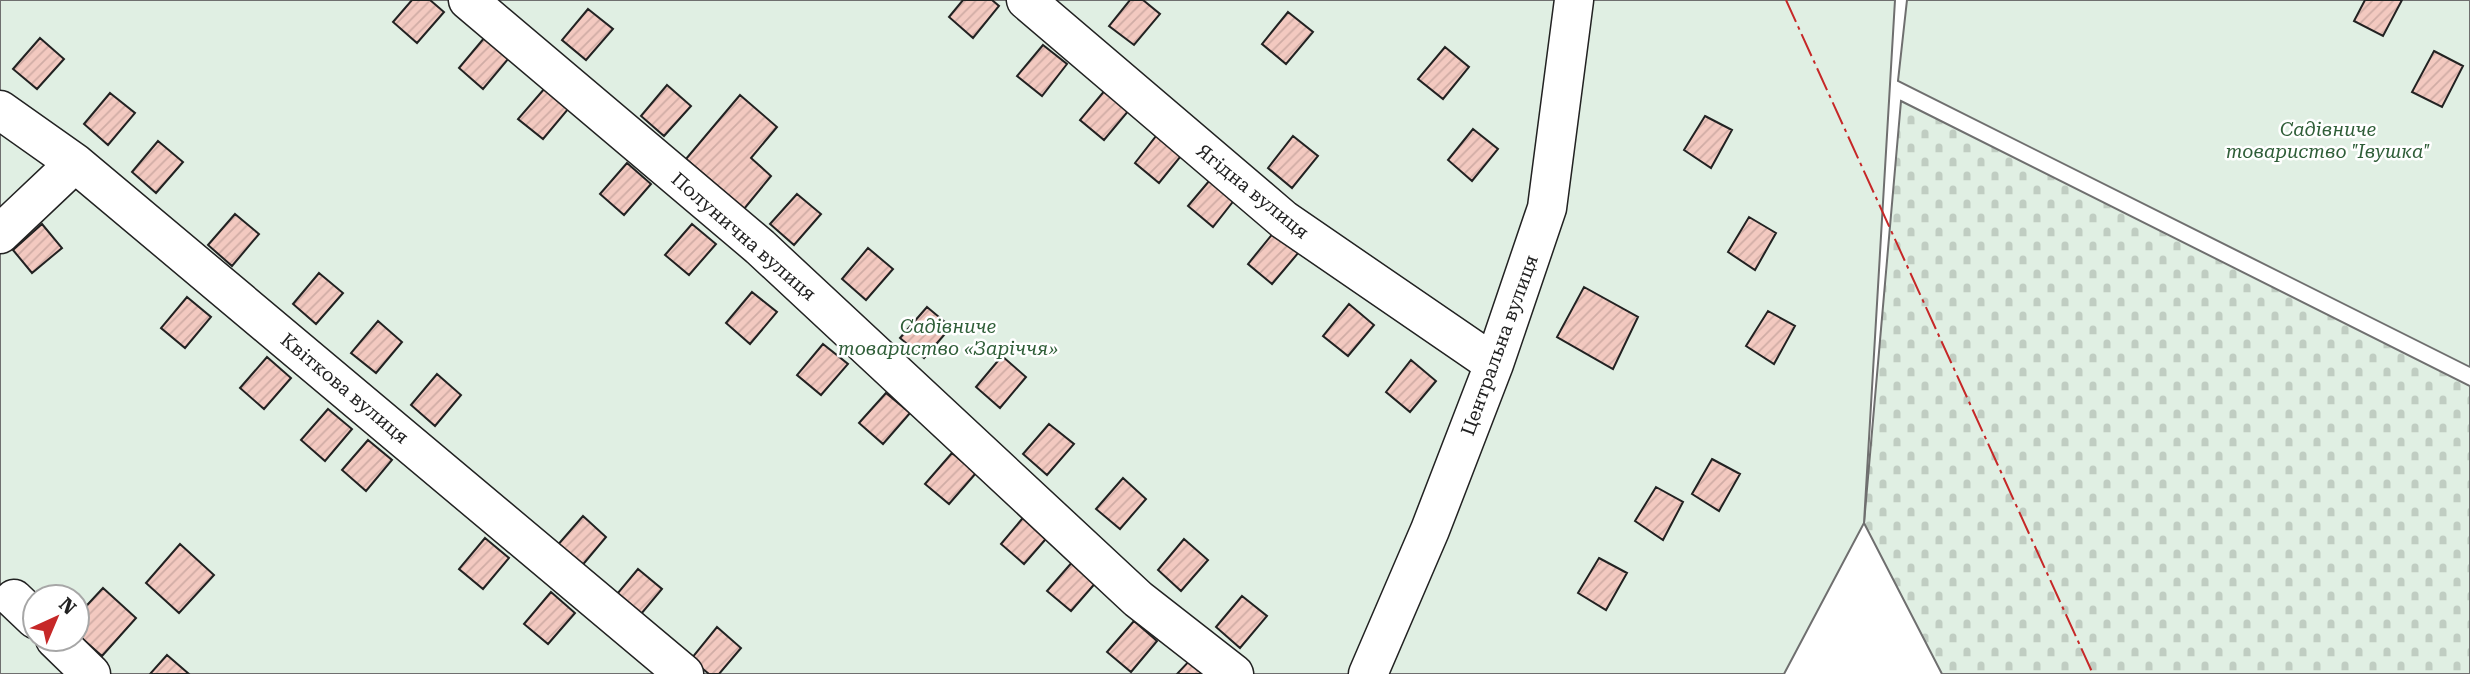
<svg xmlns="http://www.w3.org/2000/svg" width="2470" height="674" font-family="'Roboto Serif',serif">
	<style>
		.cemetery { fill: url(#cemetery-stones); stroke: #6f6f6f; stroke-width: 2 }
		.garden { fill: #e0efe3; stroke: #6f6f6f; stroke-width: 2; fill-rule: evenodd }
		.building { fill: url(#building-hatch); stroke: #222; stroke-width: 2 }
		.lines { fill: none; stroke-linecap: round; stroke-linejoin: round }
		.street-casing { stroke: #222; stroke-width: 41 }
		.street { stroke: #fff; stroke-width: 38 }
		.power { stroke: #c62828; stroke-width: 2; stroke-dasharray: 24 5 3.5 5; stroke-linecap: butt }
		.labels { text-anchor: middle; stroke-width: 5; stroke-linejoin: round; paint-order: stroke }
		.park-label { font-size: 19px; font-style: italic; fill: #2f5e38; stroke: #fff }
		.street-label { font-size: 19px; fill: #222; stroke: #fff }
	</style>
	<defs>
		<pattern id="cemetery-stones" width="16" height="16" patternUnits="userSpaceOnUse" patternTransform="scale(1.75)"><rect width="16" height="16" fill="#e0efe3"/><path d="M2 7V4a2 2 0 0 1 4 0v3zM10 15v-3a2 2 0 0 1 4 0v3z" fill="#c0cdc2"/></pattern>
		<pattern id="building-hatch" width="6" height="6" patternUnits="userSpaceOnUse" patternTransform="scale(1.75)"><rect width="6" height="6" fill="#f3c9c0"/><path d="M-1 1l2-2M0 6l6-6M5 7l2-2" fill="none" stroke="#d0aca5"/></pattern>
	</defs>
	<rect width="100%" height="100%" fill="#fff"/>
	<path class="cemetery" d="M1901 101 2470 386V674H1942L1864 523Z"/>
	<path class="garden" d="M0 0H1895L1864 523 1784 674H0ZM35 597H77V639H35Z
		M1907 0H2470V367L1898 81Z"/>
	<path class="building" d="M412 0H430L444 12 417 43 393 22Z
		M963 0H992L999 6 973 38 949 17Z
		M1130 0H1143L1160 14 1134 45 1109 26Z
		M2365 0H2402L2383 36 2354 21Z
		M588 9 613 29 586 60 562 40Z
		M1288 12 1313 32 1286 64 1262 44Z
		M485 37 509 58 483 89 459 68Z
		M40 38 64 59 37 89 13 69Z
		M1043 45 1067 64 1042 96 1017 76Z
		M1445 47 1469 67 1443 99 1418 79Z
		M2434 51 2463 66 2442 107 2412 92Z
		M667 85 691 106 664 136 641 116Z
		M545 88 569 108 543 139 518 119Z
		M1106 89 1130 109 1104 140 1080 120Z
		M110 93 135 113 108 145 84 124Z
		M740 95 777 127 751 158 771 176 744 209 686 159Z
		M1705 116 1732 130 1711 168 1684 150Z
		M1473 129 1498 149 1472 181 1448 160Z
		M1160 131 1185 151 1159 183 1135 163Z
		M1293 136 1318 156 1292 188 1268 168Z
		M158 141 183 162 156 193 132 172Z
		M627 163 651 184 624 215 600 194Z
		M1215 174 1239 194 1213 227 1188 206Z
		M797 194 821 214 794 245 770 224Z
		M235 214 259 234 232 266 208 245Z
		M1749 217 1776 233 1755 270 1728 252Z
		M42 224 62 248 32 273 13 250Z
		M692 224 716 244 689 275 665 255Z
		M1274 232 1299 252 1272 284 1248 264Z
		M868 248 893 269 866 300 842 279Z
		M319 273 343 293 316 324 293 304Z
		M1584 287 1638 317 1613 369 1557 337Z
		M752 292 777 312 750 344 726 323Z
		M187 297 211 317 185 348 161 328Z
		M1349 304 1374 325 1348 356 1323 336Z
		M927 307 951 327 924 358 900 338Z
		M1768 311 1795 326 1774 364 1746 346Z
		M378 321 402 342 376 373 351 353Z
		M823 344 848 364 821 395 797 375Z
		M1002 356 1026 377 1000 408 976 387Z
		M267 357 291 378 264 409 240 388Z
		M1411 360 1436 381 1410 412 1386 392Z
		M437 374 461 395 435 426 411 405Z
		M886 393 910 413 883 444 859 423Z
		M328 409 352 429 325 461 301 440Z
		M1049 424 1074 444 1047 475 1023 454Z
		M368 440 392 460 366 491 342 470Z
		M952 453 976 473 949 504 925 484Z
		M1712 459 1740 474 1719 511 1692 494Z
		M1123 478 1146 499 1120 529 1096 509Z
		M1656 487 1683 502 1663 540 1635 521Z
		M1027 513 1051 533 1024 564 1001 544Z
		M583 516 606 537 580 568 556 547Z
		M485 538 509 558 483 589 459 569Z
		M1184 539 1208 560 1181 591 1158 570Z
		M180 544 214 575 179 613 146 583Z
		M1599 558 1627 573 1606 610 1578 593Z
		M1074 560 1098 580 1071 611 1047 591Z
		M638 569 662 589 636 620 612 600Z
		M103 588 136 618 102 656 77 634V616Z
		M551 592 575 613 548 644 524 624Z
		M1242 596 1267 616 1240 648 1216 627Z
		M1134 621 1157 641 1131 672 1107 652Z
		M717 627 741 648 719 674H709L691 659Z
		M167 655 189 674H150Z
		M1191 659 1209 674H1177Z"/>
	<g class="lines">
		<g class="street-casing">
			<path id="street" d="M468 0 760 247 1138 599 1234 674
				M1026 0 1284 220 1494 364
				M0 110 75 163 684 674
				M0 234 75 163
				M14 599 35 619
				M55 639 91 674
				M1368 674 1430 530 1494 364 1547 208 1574 0"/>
		</g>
		<use href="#street" class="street"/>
		<path class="power" d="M1786 0 2093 674"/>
	</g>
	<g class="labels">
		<g class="park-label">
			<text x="2328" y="136">Садівниче<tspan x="2328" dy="22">товариство "Івушка"</tspan></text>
			<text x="948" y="333">Садівниче<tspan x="948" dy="22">товариство «Заріччя»</tspan></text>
		</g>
		<g class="street-label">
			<text transform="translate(1253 191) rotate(39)" y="7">Ягідна вулиця</text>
			<text transform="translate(744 236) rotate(41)" y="7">Полунична вулиця</text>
			<text transform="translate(1499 345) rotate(-70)" y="7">Центральна вулиця</text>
			<text transform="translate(345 388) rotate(40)" y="7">Квіткова вулиця</text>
		</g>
	</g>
	<g transform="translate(56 618) rotate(44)"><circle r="33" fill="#ffffff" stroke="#a7a7a7" stroke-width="2"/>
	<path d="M0-5L12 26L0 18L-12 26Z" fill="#c62828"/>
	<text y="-10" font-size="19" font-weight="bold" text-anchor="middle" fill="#222222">N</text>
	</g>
</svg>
